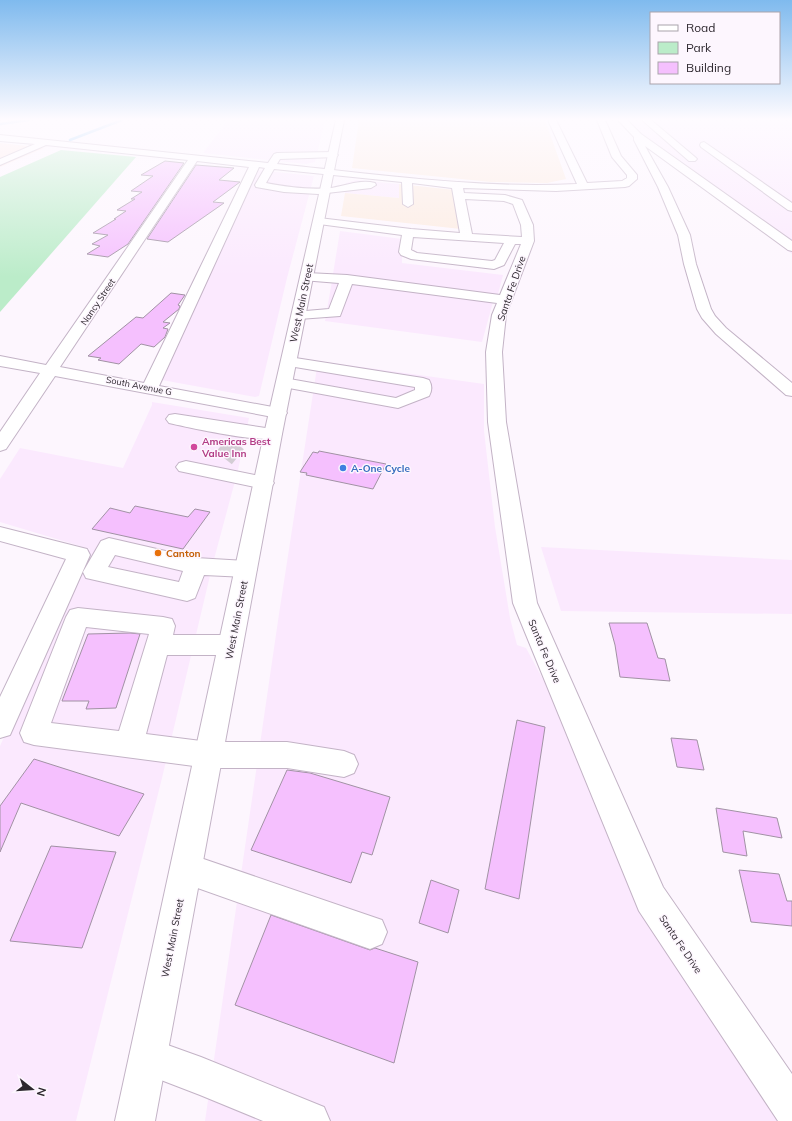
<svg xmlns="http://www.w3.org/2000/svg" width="792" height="1121" font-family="Mulish,sans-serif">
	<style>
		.built { fill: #fbe9fe }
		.industrial { fill: #fcebe0 }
		.education { fill: #ffe9e6 }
		.green { fill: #bbecc9 }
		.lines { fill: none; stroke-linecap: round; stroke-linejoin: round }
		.stream { stroke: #81c2f7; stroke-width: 2.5 }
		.building { fill: #f5c0fe; stroke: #a192a4 }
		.minor-tunnel { stroke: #d3cdd4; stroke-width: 20; stroke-dasharray: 20 10; stroke-linecap: butt }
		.minor-casing { stroke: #c3b3c6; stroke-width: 2 }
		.major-casing { stroke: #c3b3c6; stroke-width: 2 }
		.minor { fill: #fff; fill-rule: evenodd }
		.major { fill: #fff; fill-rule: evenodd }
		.hotel-dot { fill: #d1479c; stroke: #fdf6fe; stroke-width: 1.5 }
		.shop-dot { fill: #3f7fe0; stroke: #fdf6fe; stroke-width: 1.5 }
		.food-dot { fill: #e8710a; stroke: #fdf6fe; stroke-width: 1.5 }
		.labels { text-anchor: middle; stroke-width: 3; stroke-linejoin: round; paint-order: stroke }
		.far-street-label { font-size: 9px; fill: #2d272e; stroke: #fdf6fe }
		.street-label { font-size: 10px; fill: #2d272e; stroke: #fdf6fe }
		.hotel-label { font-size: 10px; font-weight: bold; fill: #b23c85; stroke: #fdf6fe; text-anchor: start }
		.shop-label { font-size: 10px; font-weight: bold; fill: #366cbe; stroke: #fdf6fe; text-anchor: start }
		.food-label { font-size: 10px; font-weight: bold; fill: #c56008; stroke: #fdf6fe; text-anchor: start }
	</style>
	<rect width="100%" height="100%" fill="#fdf6fe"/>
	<path class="built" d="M228 120H325L315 162 306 164 203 153Z
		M620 120H792V254L628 130Z
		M257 170 314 176 287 278 259 396 255 397 162 380Z
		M356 180 399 184V198L345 193 346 183Z
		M340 231 402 239V263L503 275 497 298 333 274Z
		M332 281 493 302 482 342 325 321Z
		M318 361 484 384V431L495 527 510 618 517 645 526 648 783 1121H205L279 614Z
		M152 402 249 418 238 470 213 563 162 778 76 1121H0V746L90 549 0 522V479L20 448 123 468 152 405Z
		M541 547 792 560V614L561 611Z"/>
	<path class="industrial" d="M359 120H545L566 179 547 183 491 182 352 168Z
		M399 184 455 190 461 229 341 216 345 193 399 198Z"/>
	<path class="education" d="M0 143 44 148 0 167Z"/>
	<path class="green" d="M61 150 136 157 0 312V177Z"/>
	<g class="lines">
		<path class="stream" d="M0 124 29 120
			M70 140 122 120"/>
	</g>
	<path class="building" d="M165 161 184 163 128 244 108 257 87 254 100 246 92 244 108 235 93 233 116 219H114L126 211 117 210 135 199H131L142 192 131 191 153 176 141 175Z
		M196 165 234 168 219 180 240 182 213 202 224 203 168 242 147 239Z
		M171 293 185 295 178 305 180 306 179 309 163 322 170 323 163 328 168 329 165 337 154 347 141 344 119 364 98 360 101 358 88 356 136 317 143 318Z
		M319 451 386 464 373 489 306 475 307 473 300 472 313 452 318 453Z
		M135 506 188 517 195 509 210 512 183 549 92 529 110 508 130 513Z
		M609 623H647L658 658 665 659 670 681 620 677 615 645Z
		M130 633 140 634 116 708 86 709 89 701H62L88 634Z
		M517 720 545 727 519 899 485 889Z
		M671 738 697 740 704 770 677 767Z
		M34 759 144 794 119 836 21 803 0 852V806Z
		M287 770 310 773 390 797 372 855 362 852 351 883 251 850Z
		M716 808 777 818 782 838 743 831 747 856 723 852Z
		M51 846 116 852 82 948 10 941Z
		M739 870 779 874 787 901H792V926L751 922Z
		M431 880 459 890 448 933 419 923Z
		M271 915 370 950 375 948 418 962 394 1063 235 1005Z"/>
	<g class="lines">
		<path class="minor-tunnel" d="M224 458 236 443"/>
		<g class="minor-casing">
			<path id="minor" d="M548 120H556L587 183 622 181 627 178V175L612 157 597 120H605L621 156 637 175V179L629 186 625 187 556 191 463 188 464 193 505 195 522 200 533 225 534 241 506 315 502 352 506 422 537 603 663 887 792 1074V1121H778L639 911 513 603 488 422 486 352 492 315 497 303 352 284 340 316 299 319 294 318 292 315 294 312 329 309 339 283 302 280 300 277 302 274 307 273 347 275 500 295 521 244H515L504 265 494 269 411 259 401 255 399 252 402 235 319 224 315 223 313 221 315 219 319 218 411 229 460 233 452 188 412 183 413 204 408 207 403 204 402 182 274 169 266 183C287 187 310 190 331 188 346 186 360 179 375 183L376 185 371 188 318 194 284 192 256 187 255 185 265 168 259 167 159 386 278 408 284 409 287 413 284 417 278 418 55 376 6 449 0 451V432L40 373 0 366V356L46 365 188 160 46 145 0 165V159L35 144 0 141V135L268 163 274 154 277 153 333 152 338 155 336 157 280 159 277 164C377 174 477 189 577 184ZM197 161 249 167 144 383 60 367ZM465 199 504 201 513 204 521 225 522 237 472 234ZM413 237 504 243 495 260 492 261 417 253 411 250Z
				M618 120H627L641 134 792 241V251L788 250 645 146 668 187 690 235 696 264 711 309 715 316 726 328 792 383V396L786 395 716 334 702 318 697 309 684 264 678 235 658 187 634 140V137Z
				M642 120H651L695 157 697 159 695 161H689Z
				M704 142 792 203V211L788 210 701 147 700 145 701 143Z
				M289 357 423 378 429 380C432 385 432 391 429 396L398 408 278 386 276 383 278 380 284 378 396 398 415 390V387L283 365 281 362 283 359Z
				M175 414 279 430 282 434 279 438C259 443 191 428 169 423L166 419 169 415Z
				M186 461 264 477 271 479 274 483 271 487 264 489 179 471 176 467 179 463Z
				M0 527 87 549 90 555 10 735 0 738V697L66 559 0 541Z
				M109 538 196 558 246 561 254 563 257 569 254 575 246 577 204 575 195 598 187 601 86 578 83 572 101 541ZM115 555 183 571 179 582 108 567Z
				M78 608 163 617 172 619 175 626 173 635H231L240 638 243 645 240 652 231 655H167L146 734 209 742H287L344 751 354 755 358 764 354 773 344 777 287 768H209L34 745 24 742 20 733 66 617 70 610ZM86 627 149 634 119 731 51 723Z
				M186 853 382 920 387 932 382 944 370 949 175 880 170 869 175 858Z
				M148 1038 201 1057 324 1107 330 1121H263L200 1095 135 1070 129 1057 135 1044Z"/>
		</g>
		<g class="major-casing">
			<path id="major" d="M336 120H344L282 434 155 1121H115L264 434Z"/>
		</g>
		<use href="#minor" class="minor"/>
		<use href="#major" class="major"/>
	</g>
	<linearGradient id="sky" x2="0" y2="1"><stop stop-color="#7fbaee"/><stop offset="0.43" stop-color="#fefbff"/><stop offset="1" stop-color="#fefbff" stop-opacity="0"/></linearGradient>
	<rect width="792" height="277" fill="url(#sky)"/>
	<circle class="hotel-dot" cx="194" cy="447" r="4"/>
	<circle class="shop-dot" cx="343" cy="468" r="4"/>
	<circle class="food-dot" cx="158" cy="553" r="4"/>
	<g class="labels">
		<g class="far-street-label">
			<text transform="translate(98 302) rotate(-56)" y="3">Nancy Street</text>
			<text transform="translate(139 386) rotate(11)" y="3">South Avenue G</text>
		</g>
		<g class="street-label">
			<text transform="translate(511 288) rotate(-71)" y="4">Santa Fe Drive</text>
			<text transform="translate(301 303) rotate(-78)" y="4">West Main Street</text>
			<text transform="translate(236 620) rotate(-79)" y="4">West Main Street</text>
			<text transform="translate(545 651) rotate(67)" y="4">Santa Fe Drive</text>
			<text transform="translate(172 938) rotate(-79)" y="4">West Main Street</text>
			<text transform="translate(681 944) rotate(56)" y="4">Santa Fe Drive</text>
		</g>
		<g class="hotel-label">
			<text x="202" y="445">Americas Best<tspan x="202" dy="12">Value Inn</tspan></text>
		</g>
		<g class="shop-label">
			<text x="351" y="472">A-One Cycle</text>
		</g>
		<g class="food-label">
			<text x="166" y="557">Canton</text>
		</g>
	</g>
	<rect x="650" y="12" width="130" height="72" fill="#fdf6fe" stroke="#aaa3ab"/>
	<rect x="658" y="25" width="20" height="6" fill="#ffffff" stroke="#aaa3ab"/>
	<text x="686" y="32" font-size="12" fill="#2d272e">Road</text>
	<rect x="658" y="42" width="20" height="12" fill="#bbecc9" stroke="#aaa3ab"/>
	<text x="686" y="52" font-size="12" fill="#2d272e">Park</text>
	<rect x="658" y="62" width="20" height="12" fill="#f5c0fe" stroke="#aaa3ab"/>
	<text x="686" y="72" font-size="12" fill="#2d272e">Building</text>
	<g transform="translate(32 1089) rotate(107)" stroke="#fdf6fe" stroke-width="3" paint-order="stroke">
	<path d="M0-3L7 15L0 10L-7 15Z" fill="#2d272e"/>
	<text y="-6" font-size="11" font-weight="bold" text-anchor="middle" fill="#2d272e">N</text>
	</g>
</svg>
